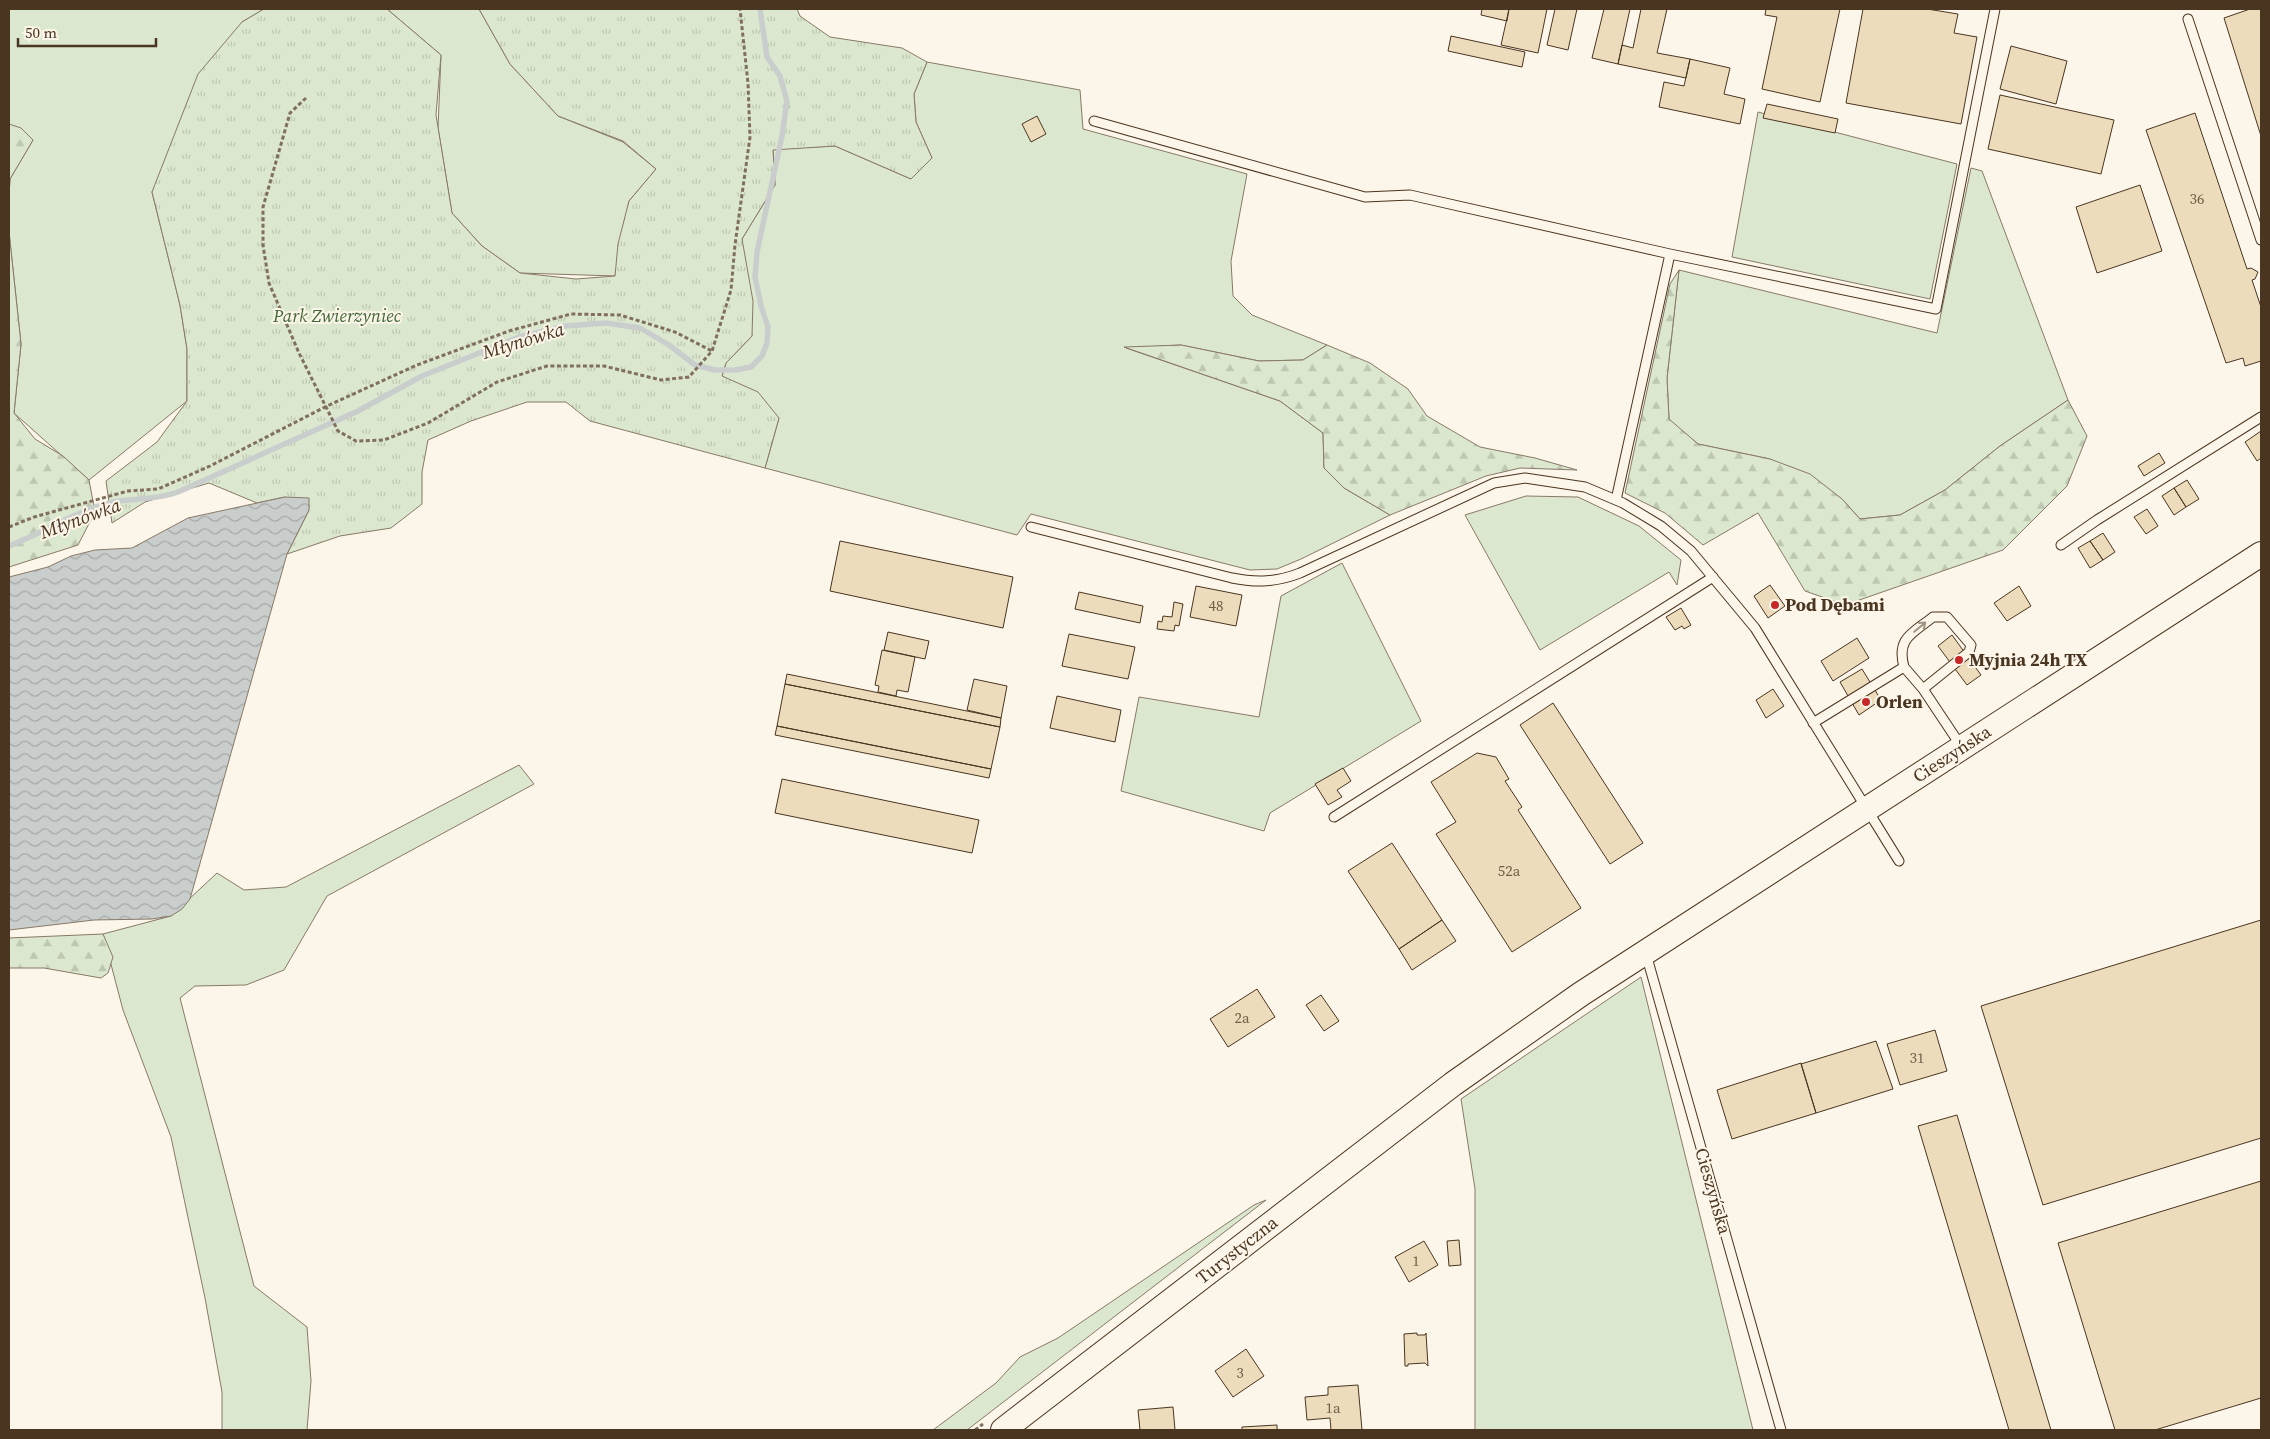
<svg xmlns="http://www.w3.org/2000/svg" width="2270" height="1439" font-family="'Source Serif 4',serif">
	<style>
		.green { fill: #dce7d0; stroke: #887966 }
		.forest { fill: url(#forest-firs); stroke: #887966 }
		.park { fill: url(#park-tufts); stroke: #887966 }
		.water { fill: url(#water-waves); stroke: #887966 }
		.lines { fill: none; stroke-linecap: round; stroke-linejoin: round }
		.stream { stroke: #c9cecd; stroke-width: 5.5 }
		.building { fill: #ecdcbc; stroke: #4a3520 }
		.service-casing { stroke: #4a3520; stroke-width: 11 }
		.secondary-casing { stroke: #4a3520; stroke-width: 26 }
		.path { stroke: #7f6f5c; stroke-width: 3; stroke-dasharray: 4 2.5; stroke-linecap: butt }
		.service { stroke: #fbf6e9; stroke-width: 9 }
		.secondary { stroke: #fbf6e9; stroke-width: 24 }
		.oneway { stroke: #a29684 }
		.poi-dot { fill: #c62828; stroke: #fbf6e9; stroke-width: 2 }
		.labels { text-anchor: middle; stroke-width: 4; stroke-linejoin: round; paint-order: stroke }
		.number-label { font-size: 15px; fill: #725f47 }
		.park-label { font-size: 18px; font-style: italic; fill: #436837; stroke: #fbf6e9 }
		.poi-label { font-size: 18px; font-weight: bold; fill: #4a3520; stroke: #fbf6e9; text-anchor: start }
		.street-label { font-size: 18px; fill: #4a3520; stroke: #fbf6e9 }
		.water-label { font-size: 19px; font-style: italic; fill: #4a3520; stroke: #fbf6e9 }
	</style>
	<defs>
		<pattern id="forest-firs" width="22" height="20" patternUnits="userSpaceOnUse" patternTransform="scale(1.25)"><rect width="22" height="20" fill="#dce7d0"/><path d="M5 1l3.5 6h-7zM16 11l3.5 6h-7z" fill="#bec7b2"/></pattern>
		<pattern id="park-tufts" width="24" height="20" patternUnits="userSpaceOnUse" patternTransform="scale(1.25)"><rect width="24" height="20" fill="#dce7d0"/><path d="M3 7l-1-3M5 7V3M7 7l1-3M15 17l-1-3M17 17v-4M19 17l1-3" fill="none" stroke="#bec7b2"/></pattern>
		<pattern id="water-waves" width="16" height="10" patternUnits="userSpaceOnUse" patternTransform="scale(1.25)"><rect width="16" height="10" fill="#c9cecd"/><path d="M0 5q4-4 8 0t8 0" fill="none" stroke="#a5a8a6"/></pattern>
	</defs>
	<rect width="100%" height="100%" fill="#fbf6e9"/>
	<path class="green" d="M9 9H264L242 22 152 192 180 305 187 349V401L89 480 14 413 21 344 9 232V196L10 179 33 140 9 129Z
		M387 9H479L510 64 558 116 623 142 656 169 629 201 615 276 520 273 482 246 452 213 438 128 441 55Z
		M927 62 1080 90 1083 129 1247 174 1231 261 1233 296 1252 315 1327 345 1303 360 1259 361 1181 345 1126 348 1280 401 1323 433 1324 468 1344 488 1390 515 1301 559 1277 569 1250 570 1031 514 1017 535 765 468 779 418 722 376 726 363 752 336 742 239 775 185 773 149 835 146 911 179 932 158 916 122 914 94Z
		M1758 112 1957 164 1930 299 1732 257Z
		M1971 168 1982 171 2068 400 2000 446 1945 490 1900 515 1860 519 1842 499 1770 459 1698 444 1669 420 1667 378 1679 270 1937 333Z
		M1526 496 1578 497 1639 526 1681 560 1677 585 1669 572 1540 650 1465 515Z
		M1342 563 1421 721 1270 813 1264 831 1121 791 1139 697 1259 717 1281 596Z
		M519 765 534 784 327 896 284 970 246 985 195 986 180 998 254 1286 307 1327 311 1381 307 1430H222V1392L205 1298 171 1137 123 1010 103 934 171 916 217 873 244 890 286 887Z
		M1641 977 1753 1430H1475V1189L1461 1099Z
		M1266 1200 967 1430H933L996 1383 1020 1357 1058 1338 1254 1205Z"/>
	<path class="forest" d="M9 124 21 128 33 140 10 179 9 196Z
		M9 232 21 344 14 413 35 439 63 456 89 480 95 512 78 545 9 567Z
		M1679 270 1667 378 1669 419 1698 444 1770 459 1810 474 1842 499 1860 519 1900 515 1945 490 2000 446 2068 400 2087 436 2067 486 2003 550 1845 605 1805 591 1758 513 1703 545 1665 513 1625 493 1670 284Z
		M1181 345 1259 361 1303 360 1327 345 1370 363 1408 389 1427 416 1480 447 1535 458 1577 470 1520 468 1486 476 1390 515 1344 488 1324 468 1323 433 1280 401 1124 347Z
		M103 934 113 957 108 973 101 978 44 968H9V938Z"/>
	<path class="park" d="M264 9H387L441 55 436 115 452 213 482 246 520 273 576 279 615 276 618 244 629 201 656 169 623 141 558 116 510 64 479 9H797L800 16 830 37 902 48 927 62 914 94 916 122 932 158 911 179 835 146 773 150 775 185 742 239 753 301 752 336 726 363 722 376 758 392 779 418 765 468 590 421 566 402H527L471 421 428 440 422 472V504L391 528 340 536 287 554 309 510 285 497 257 503 209 483 145 502 112 523 106 481 157 442 187 401V349L180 305 152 192 198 74 242 22Z"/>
	<path class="water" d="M285 497 309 498V510L287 554 190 899 182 909 171 916 152 919 94 920 9 930V577L48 567 71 556 95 550 132 548 188 518Z"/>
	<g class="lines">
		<path class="stream" d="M9 546C43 533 77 510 113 502 135 498 157 500 178 492L358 411 422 376 519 337 565 326 606 323 640 328 669 345 695 365 715 370H736L751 367 762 356 767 343 768 327 761 306 755 277 757 252 782 136 787 101 780 76 767 57 760 9"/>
	</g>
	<path class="building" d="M1482 9H1509L1507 21 1481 15Z
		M1509 9H1547L1538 53 1501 45Z
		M1555 9H1577L1568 50 1547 45Z
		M1604 9H1630L1618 64 1592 58Z
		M1641 9H1667L1657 53 1690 59 1686 78 1618 64 1622 45 1633 48Z
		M1766 9H1840L1820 102 1762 89 1777 17 1765 15Z
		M1863 9H1927L1958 14 1954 33 1977 37 1961 124 1846 103Z
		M2250 9H2261V136L2224 18Z
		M1451 36 1525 52 1522 67 1448 51Z
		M2011 46 2067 61 2056 104 2000 89Z
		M1690 59 1730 68 1724 94 1745 99 1740 124 1659 107 1664 82 1684 86Z
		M2000 95 2114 120 2101 174 1988 149Z
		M1767 104 1838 119 1835 133 1763 118Z
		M2195 113 2247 269 2251 268 2258 272 2255 279 2252 280 2261 307V361L2245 366 2243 358 2226 363 2146 130Z
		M1037 116 1046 134 1031 142 1022 124Z
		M2140 185 2162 251 2097 273 2076 207Z
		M2261 431V458L2257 461 2245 442Z
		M2159 453 2165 463 2144 476 2138 466Z
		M2187 480 2199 499 2186 507 2174 488Z
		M2174 488 2186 507 2174 515 2162 496Z
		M2147 509 2158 526 2146 534 2134 517Z
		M2103 533 2115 552 2103 560 2090 541Z
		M840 541 1013 577 1003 628 830 591Z
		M2090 541 2103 560 2090 568 2078 548Z
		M1770 585 1785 606 1768 618 1754 596Z
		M1196 586 1242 595 1236 626 1190 617Z
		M2019 586 2031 606 2007 621 1994 603Z
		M1079 592 1143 606 1140 623 1075 609Z
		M1174 602 1183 604 1179 626 1175 625 1174 631 1157 629 1158 621 1162 622 1163 616 1172 617Z
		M1681 608 1691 625 1684 629 1682 626 1675 630 1666 617Z
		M888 632 929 641 925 659 884 650Z
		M1069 634 1135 647 1128 679 1062 666Z
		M1952 635 1981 675 1967 685 1938 646Z
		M1857 638 1869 658 1833 681 1821 661Z
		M882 650 915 657 908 692 897 690 896 696 878 692 879 686 875 685Z
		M1862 669 1881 700 1859 715 1840 682Z
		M787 674 1001 718 1000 727 785 684Z
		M974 679 1007 686 1001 718 967 710Z
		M785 684 1000 727 991 769 777 726Z
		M1773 689 1784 706 1766 718 1756 700Z
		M1057 696 1121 710 1115 742 1050 728Z
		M1553 703 1643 843 1610 864 1520 725Z
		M777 726 991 769 989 778 775 735Z
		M1477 753 1496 757 1509 779 1505 781 1522 807 1518 810 1581 908 1512 952 1436 834 1456 822 1431 782Z
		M1343 768 1351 781 1337 790 1342 797 1328 805 1315 784Z
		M782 779 979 820 972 853 775 813Z
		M1392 843 1442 920 1399 949 1348 871Z
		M1442 920 1456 941 1412 970 1399 949Z
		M2261 920V1138L2043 1205 1981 1006Z
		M1257 989 1275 1017 1228 1047 1210 1019Z
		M1321 995 1339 1021 1324 1031 1306 1005Z
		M1935 1030 1947 1071 1900 1085 1887 1044Z
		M1876 1041 1893 1089 1816 1113 1801 1064Z
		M1801 1063 1816 1113 1732 1139 1717 1090Z
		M1957 1115 2051 1430H2009L1918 1126Z
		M2261 1181V1398L2155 1430H2115L2058 1243Z
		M1459 1240 1461 1265 1449 1266 1447 1241Z
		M1424 1241 1438 1265 1409 1282 1395 1257Z
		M1417 1333V1335H1425L1426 1333 1428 1366 1425 1363 1408 1364V1366H1405L1404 1334Z
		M1246 1349 1264 1376 1233 1397 1215 1371Z
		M1358 1385 1362 1430H1331L1330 1418 1307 1420 1305 1397 1328 1395V1387Z
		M1173 1407 1175 1430H1140L1138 1410Z
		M1277 1425V1430H1242V1427Z"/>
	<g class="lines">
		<g class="service-casing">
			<path id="service" d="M2188 19 2261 240
				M1094 121 1365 197 1410 195 1670 254 1936 309 1995 9
				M1616 500 1670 254
				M1031 527 1232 578C1257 583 1277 582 1300 573L1494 483 1525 478 1585 487 1623 503 1661 526 1691 551 1755 628 1899 861
				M2061 545 2097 520 2261 417
				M1904 667C1896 638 1913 633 1933 617H1947L1971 645 1969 652 1923 689
				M1813 723 1904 667 1923 689 1961 746
				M1334 817 1713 577
				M1644 954 1648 961 1781 1430"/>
		</g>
		<g class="secondary-casing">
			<path id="secondary" d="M1003 1430 1453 1084 1581 994 2261 554"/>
		</g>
		<path class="path" d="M306 98 290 113 263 207V245L269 283 299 353 338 431 356 441 384 440 428 423 497 382 547 366H604L661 380 689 377 712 351 731 290 735 245 750 137 748 83 740 9
			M9 527 34 517 128 491 158 489 210 466 327 406 417 365 509 331 571 314 620 315 675 332 712 351
			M975 1430 983 1424"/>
		<use href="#service" class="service"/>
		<use href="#secondary" class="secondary"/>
	</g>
	<defs><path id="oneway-shaft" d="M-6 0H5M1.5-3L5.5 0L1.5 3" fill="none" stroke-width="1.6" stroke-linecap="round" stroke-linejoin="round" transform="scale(1.25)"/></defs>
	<use class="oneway" href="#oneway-shaft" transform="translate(1920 627) rotate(-40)"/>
	<g class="poi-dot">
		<circle cx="1775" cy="605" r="5"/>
		<circle cx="1959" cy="660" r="5"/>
		<circle cx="1866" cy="702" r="5"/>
	</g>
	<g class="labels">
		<g class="number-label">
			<text x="2197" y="204">36</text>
			<text x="1216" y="611">48</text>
			<text x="1509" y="876">52a</text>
			<text x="1242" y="1023">2a</text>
			<text x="1917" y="1063">31</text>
			<text x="1416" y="1266">1</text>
			<text x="1240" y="1378">3</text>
			<text x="1333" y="1413">1a</text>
		</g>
		<g class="park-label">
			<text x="337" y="322">Park Zwierzyniec</text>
		</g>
		<g class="poi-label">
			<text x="1785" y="611">Pod Dębami</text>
			<text x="1969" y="666">Myjnia 24h TX</text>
			<text x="1876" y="708">Orlen</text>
		</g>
		<g class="street-label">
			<text transform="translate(1952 754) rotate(-33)" y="6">Cieszyńska</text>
			<text transform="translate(1713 1191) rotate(74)" y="6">Cieszyńska</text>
			<text transform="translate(1237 1250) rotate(-38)" y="6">Turystyczna</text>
		</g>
		<g class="water-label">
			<text transform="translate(523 340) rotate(-17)" y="7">Młynówka</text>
			<text transform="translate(80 518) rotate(-20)" y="7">Młynówka</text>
		</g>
	</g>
	<rect width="2270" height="1439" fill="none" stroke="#4a3520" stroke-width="20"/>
	<path d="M18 38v8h138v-8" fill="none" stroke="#4a3520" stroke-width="2.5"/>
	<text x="25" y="38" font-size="15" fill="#4a3520" stroke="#fbf6e9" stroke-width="4" paint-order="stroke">50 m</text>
</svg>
